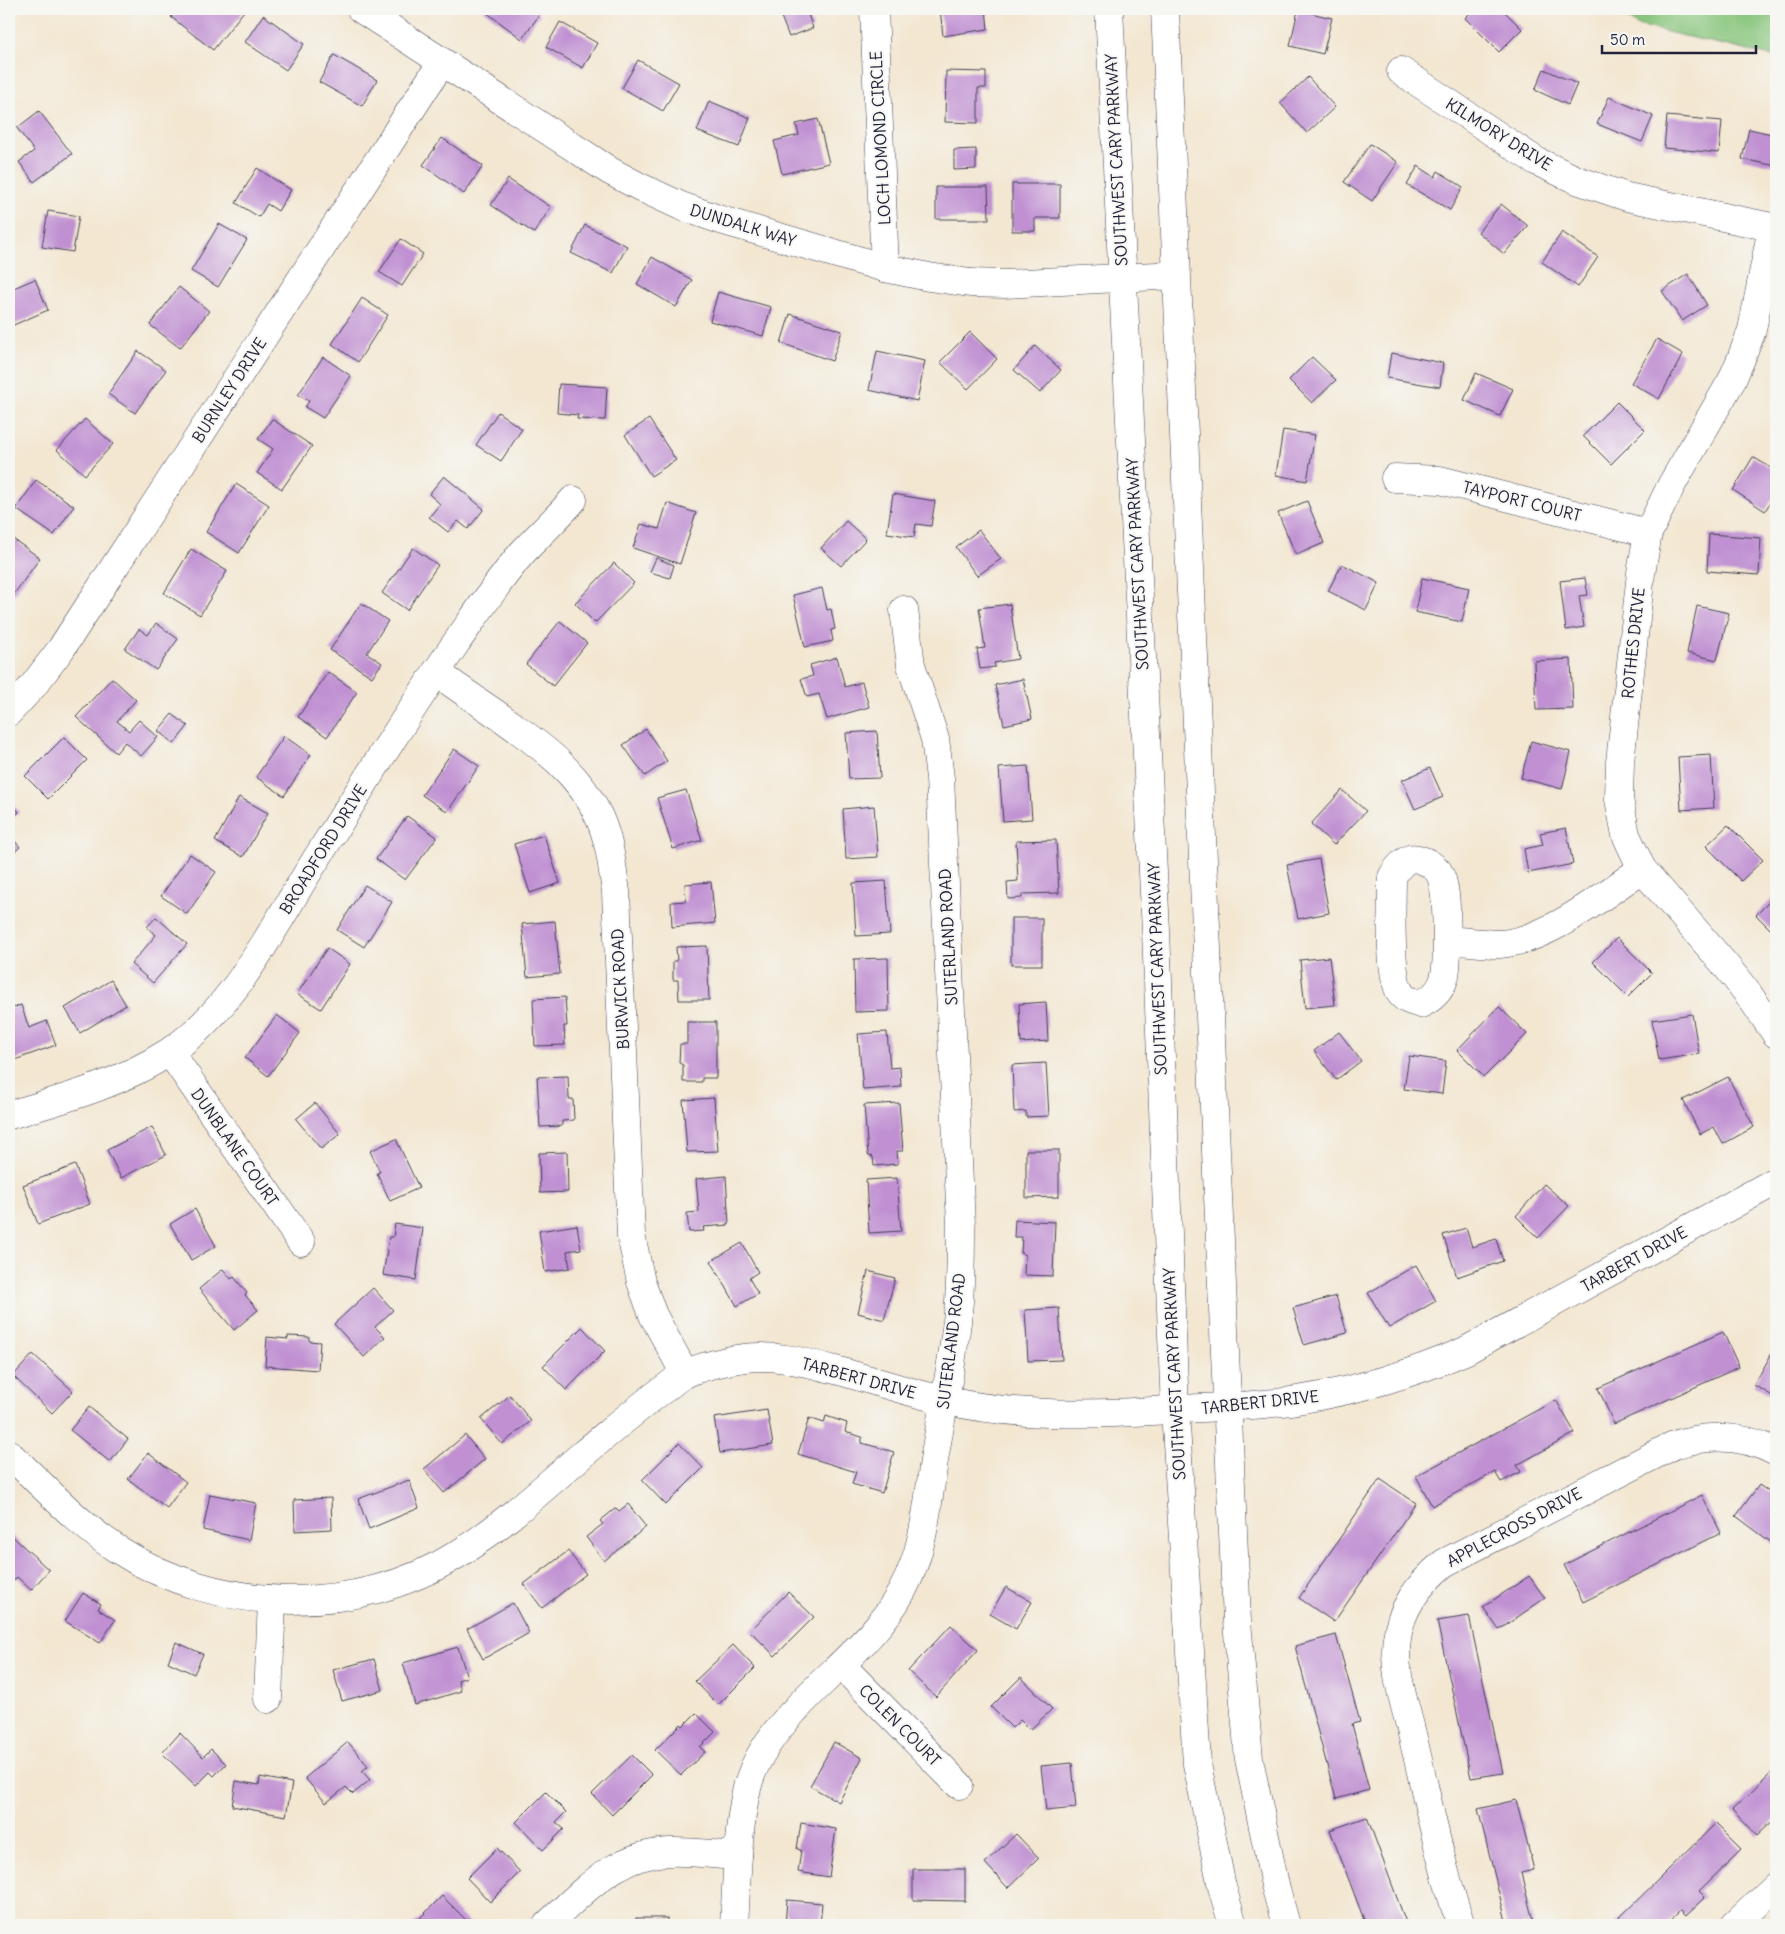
<svg xmlns="http://www.w3.org/2000/svg" width="1785" height="1934" viewBox="0 0 1785 1934" font-family="Delius,sans-serif">
<rect width="100%" height="100%" fill="#f6f6f2"/>
<filter id="ink" filterUnits="userSpaceOnUse"><feTurbulence type="fractalNoise" baseFrequency=".02" numOctaves="2"/><feDisplacementMap in="SourceGraphic" scale="10" xChannelSelector="R" yChannelSelector="G"/><feConvolveMatrix kernelMatrix="1 2 1 2 8 2 1 2 1" color-interpolation-filters="sRGB"/></filter>
<filter id="wash" filterUnits="userSpaceOnUse"><feTurbulence type="fractalNoise" baseFrequency=".0096" numOctaves="4" result="noise"/><feDisplacementMap in="SourceGraphic" scale="20" xChannelSelector="R" yChannelSelector="G"/><feGaussianBlur stdDeviation="1.12" result="paint"/><feColorMatrix in="noise" values="0 0 0 0 0 0 0 0 0 0 0 0 0 0 0 0 0 1.4 0 .05"/><feComposite in="paint" operator="in"/></filter>
<g filter="url(#wash)">
<rect width="100%" height="100%" fill="#f3e7d2"/>
<!-- green -->
<polygon fill="#87c57b" stroke="#54745b" points="1613,9 1776,10 1776,57 1637,25"/>
<g id="blocks">
<!-- building -->
<g fill="#c090d2">
<polygon points="177,9 241,9 244,11 213,50 171,17"/>
<polygon points="482,9 533,9 540,14 522,39"/>
<polygon points="778,9 806,9 813,28 789,37"/>
<polygon points="940,9 986,9 988,29 943,36"/>
<polygon points="1474,9 1502,9 1522,29 1499,52 1465,18"/>
<polygon points="1298,10 1332,18 1323,54 1290,46"/>
<polygon points="263,15 304,44 286,70 245,42"/>
<polygon points="560,22 597,43 583,68 546,47"/>
<polygon points="334,55 377,80 362,106 319,82"/>
<polygon points="638,60 679,83 663,111 622,88"/>
<polygon points="1544,69 1577,84 1568,105 1535,90"/>
<polygon points="946,71 986,72 986,88 978,88 978,123 945,122"/>
<polygon points="1308,77 1335,107 1307,133 1280,103"/>
<polygon points="1609,97 1653,116 1642,142 1597,124"/>
<polygon points="709,101 750,118 739,147 697,131"/>
<polygon points="39,111 72,154 34,182 19,162 34,151 17,128"/>
<polygon points="1667,116 1722,121 1719,153 1664,148"/>
<polygon points="818,119 829,163 782,174 774,141 799,135 796,124"/>
<polygon points="1749,129 1776,135 1776,166 1742,159"/>
<polygon points="442,138 483,166 464,194 423,165"/>
<polygon points="1370,144 1398,162 1372,201 1344,182"/>
<polygon points="976,149 976,169 954,170 954,150"/>
<polygon points="1418,166 1435,177 1438,171 1463,187 1450,210 1407,185"/>
<polygon points="257,168 291,190 278,211 267,204 259,217 236,203"/>
<polygon points="508,179 551,207 534,233 491,205"/>
<polygon points="1012,184 1060,184 1060,218 1035,218 1035,231 1012,231"/>
<polygon points="936,187 988,187 989,219 936,219"/>
<polygon points="1501,204 1528,226 1504,254 1478,232"/>
<polygon points="48,211 79,216 73,252 42,247"/>
<polygon points="219,224 247,240 218,287 191,271"/>
<polygon points="585,225 627,246 613,273 571,253"/>
<polygon points="1562,232 1598,257 1578,287 1542,262"/>
<polygon points="401,239 423,254 402,286 379,272"/>
<polygon points="652,257 692,280 676,307 637,284"/>
<polygon points="1688,274 1707,305 1682,321 1662,291"/>
<polygon points="35,279 48,310 9,327 9,290"/>
<polygon points="179,287 209,311 180,348 150,325"/>
<polygon points="718,292 771,307 763,336 710,321"/>
<polygon points="362,298 388,315 358,362 332,344"/>
<polygon points="790,314 842,331 832,361 781,343"/>
<polygon points="970,332 997,359 968,389 940,362"/>
<polygon points="1657,339 1683,354 1659,399 1631,383"/>
<polygon points="1035,346 1061,370 1040,393 1014,370"/>
<polygon points="138,351 166,370 135,413 108,394"/>
<polygon points="877,351 925,361 917,401 869,390"/>
<polygon points="1391,353 1443,363 1440,387 1387,378"/>
<polygon points="323,357 351,376 323,418 305,407 309,401 298,395"/>
<polygon points="1312,357 1336,380 1312,403 1289,380"/>
<polygon points="1476,373 1513,389 1500,416 1464,400"/>
<polygon points="559,384 607,387 605,420 577,419 578,415 557,413"/>
<polygon points="1617,402 1645,430 1611,464 1583,436"/>
<polygon points="498,412 522,429 501,461 476,445"/>
<polygon points="1776,418 1776,430 1771,427"/>
<polygon points="85,419 113,444 85,475 57,450"/>
<polygon points="272,419 312,446 282,489 257,473 273,449 258,439"/>
<polygon points="649,419 676,460 651,476 625,435"/>
<polygon points="1283,430 1315,435 1307,481 1276,475"/>
<polygon points="1753,457 1776,471 1776,493 1765,511 1733,490"/>
<polygon points="444,476 484,509 468,529 458,521 448,532 429,517 440,504 429,494"/>
<polygon points="36,480 74,506 54,535 16,509"/>
<polygon points="236,484 269,505 239,553 206,532"/>
<polygon points="893,494 935,501 931,526 916,524 914,537 887,533"/>
<polygon points="1307,501 1324,543 1296,555 1278,513"/>
<polygon points="667,503 696,513 680,564 633,548 641,524 659,529"/>
<polygon points="846,521 866,539 841,566 821,548"/>
<polygon points="979,530 1001,559 977,576 956,547"/>
<polygon points="1709,534 1761,538 1759,575 1707,571"/>
<polygon points="13,539 40,558 9,601 9,544"/>
<polygon points="413,548 438,565 407,610 382,593"/>
<polygon points="191,549 227,571 200,615 164,593"/>
<polygon points="656,558 674,565 670,578 650,572"/>
<polygon points="614,563 634,583 595,623 575,603"/>
<polygon points="1342,564 1379,583 1366,610 1328,591"/>
<polygon points="1422,578 1469,588 1462,622 1415,612"/>
<polygon points="1585,578 1588,595 1579,596 1584,627 1566,630 1560,581"/>
<polygon points="822,588 827,610 831,609 835,629 831,630 833,641 805,647 793,595"/>
<polygon points="361,603 388,621 367,653 382,663 372,677 330,650"/>
<polygon points="1010,604 1018,659 994,663 995,667 980,669 977,649 985,648 979,608"/>
<polygon points="1697,606 1729,613 1717,660 1687,653"/>
<polygon points="560,621 587,643 553,686 526,664"/>
<polygon points="156,623 178,639 156,670 125,649 139,629 148,635"/>
<polygon points="837,657 845,687 862,682 869,707 827,719 819,694 807,697 801,679 813,676 810,665"/>
<polygon points="1571,659 1573,709 1536,710 1534,661"/>
<polygon points="328,672 357,692 327,737 298,717"/>
<polygon points="112,678 136,700 117,721 129,731 139,720 158,737 141,756 125,742 116,753 76,717"/>
<polygon points="1023,679 1032,719 1004,725 995,685"/>
<polygon points="172,714 188,726 174,744 158,731"/>
<polygon points="646,729 667,761 645,776 623,745"/>
<polygon points="877,731 880,778 849,779 846,733"/>
<polygon points="284,736 311,755 284,796 256,777"/>
<polygon points="64,737 87,760 48,799 25,776"/>
<polygon points="1531,741 1571,752 1562,789 1521,778"/>
<polygon points="454,749 479,766 447,812 422,795"/>
<polygon points="1711,755 1714,808 1681,810 1678,757"/>
<polygon points="1028,766 1032,819 1003,821 999,768"/>
<polygon points="1430,768 1443,797 1415,809 1402,780"/>
<polygon points="686,790 702,840 673,849 657,798"/>
<polygon points="1342,790 1366,811 1334,845 1311,824"/>
<polygon points="239,797 268,813 243,857 215,841"/>
<polygon points="9,801 19,812 9,822"/>
<polygon points="874,806 878,857 846,859 843,809"/>
<polygon points="407,816 437,837 405,880 376,859"/>
<polygon points="1728,825 1763,860 1741,881 1706,846"/>
<polygon points="1566,828 1573,864 1528,873 1524,849 1543,845 1540,833"/>
<polygon points="9,835 20,847 9,857"/>
<polygon points="544,835 560,883 530,893 514,844"/>
<polygon points="1056,840 1059,893 1022,894 1022,898 1008,899 1007,882 1018,881 1016,841"/>
<polygon points="190,854 216,872 187,914 161,896"/>
<polygon points="1319,859 1329,913 1298,919 1287,865"/>
<polygon points="886,881 890,934 856,936 853,883"/>
<polygon points="711,882 715,923 672,927 671,902 686,901 685,884"/>
<polygon points="365,885 392,902 364,947 337,930"/>
<polygon points="1776,895 1776,935 1756,915"/>
<polygon points="156,917 187,944 153,983 131,964 156,935 147,927"/>
<rect x="1011" y="918" width="31" height="47"/>
<polygon points="555,921 560,974 527,977 522,924"/>
<polygon points="1617,938 1652,973 1628,997 1593,962"/>
<polygon points="707,946 709,1000 679,1000 678,980 673,980 673,961 677,961 676,947"/>
<polygon points="327,948 350,964 321,1009 297,994"/>
<polygon points="1329,957 1335,1005 1305,1008 1300,960"/>
<polygon points="888,958 889,1011 855,1012 854,959"/>
<polygon points="111,980 126,1005 80,1033 65,1008"/>
<polygon points="565,997 567,1026 564,1026 565,1045 535,1046 533,999"/>
<polygon points="1046,1002 1048,1041 1021,1043 1019,1004"/>
<polygon points="21,1005 29,1028 47,1021 56,1045 12,1061 9,1051 9,1009"/>
<polygon points="1499,1007 1527,1034 1484,1077 1457,1050"/>
<polygon points="1692,1014 1699,1054 1659,1060 1652,1020"/>
<polygon points="277,1015 300,1033 268,1076 245,1058"/>
<polygon points="687,1022 716,1022 716,1078 702,1078 702,1082 683,1082 683,1065 679,1063 680,1044 687,1044"/>
<polygon points="887,1032 890,1068 900,1067 901,1087 863,1090 858,1034"/>
<polygon points="1339,1032 1361,1061 1336,1080 1314,1051"/>
<polygon points="1409,1056 1446,1061 1442,1094 1404,1089"/>
<polygon points="1046,1063 1049,1116 1026,1117 1026,1111 1014,1112 1012,1065"/>
<polygon points="568,1076 569,1099 573,1099 574,1120 562,1121 562,1126 540,1127 537,1077"/>
<polygon points="1728,1077 1754,1127 1723,1144 1714,1127 1700,1134 1683,1100"/>
<polygon points="714,1098 718,1151 687,1152 683,1100"/>
<polygon points="315,1103 340,1134 321,1149 296,1119"/>
<polygon points="899,1103 903,1151 897,1151 898,1164 874,1166 873,1157 868,1155 864,1105"/>
<polygon points="152,1127 166,1155 121,1178 107,1150"/>
<polygon points="396,1139 419,1188 390,1201 377,1173 380,1172 370,1151"/>
<polygon points="1026,1150 1059,1150 1059,1197 1026,1198"/>
<polygon points="567,1152 568,1192 540,1193 539,1153"/>
<polygon points="75,1165 90,1204 38,1224 23,1185"/>
<polygon points="726,1176 729,1225 703,1227 704,1231 689,1232 687,1213 699,1212 696,1179"/>
<polygon points="897,1178 901,1231 869,1233 866,1180"/>
<polygon points="1544,1184 1569,1206 1538,1238 1516,1216"/>
<polygon points="195,1209 216,1246 191,1260 170,1224"/>
<polygon points="1015,1220 1055,1222 1053,1276 1024,1275 1025,1255 1021,1253 1022,1237 1014,1237"/>
<polygon points="395,1224 423,1228 416,1280 383,1275 389,1237 393,1237"/>
<polygon points="577,1225 581,1249 567,1251 570,1268 545,1272 539,1231"/>
<polygon points="1466,1228 1472,1247 1496,1239 1503,1261 1457,1277 1443,1235"/>
<polygon points="742,1243 758,1272 749,1278 758,1294 737,1306 711,1261"/>
<polygon points="1416,1265 1436,1301 1389,1328 1368,1293"/>
<polygon points="223,1269 231,1279 234,1277 247,1293 245,1295 258,1310 234,1330 199,1289"/>
<polygon points="868,1271 895,1278 884,1320 858,1313"/>
<polygon points="373,1288 393,1310 375,1327 385,1337 364,1357 334,1324"/>
<polygon points="1336,1296 1347,1333 1304,1345 1293,1308"/>
<polygon points="1059,1308 1062,1360 1028,1361 1025,1310"/>
<polygon points="582,1327 605,1351 566,1390 543,1366"/>
<polygon points="1723,1332 1739,1367 1614,1424 1598,1388"/>
<polygon points="288,1336 309,1337 309,1341 320,1342 318,1370 265,1366 267,1337 288,1339"/>
<polygon points="1772,1353 1776,1356 1776,1398 1754,1385"/>
<polygon points="33,1354 73,1391 52,1413 13,1376"/>
<polygon points="510,1395 531,1421 502,1444 481,1419"/>
<polygon points="1556,1400 1575,1433 1517,1465 1521,1472 1501,1482 1495,1472 1432,1506 1416,1476"/>
<polygon points="89,1407 128,1439 110,1462 70,1430"/>
<polygon points="767,1410 773,1445 720,1453 714,1418"/>
<polygon points="826,1416 847,1423 845,1432 862,1437 862,1443 894,1452 882,1493 852,1484 856,1472 798,1454 809,1418 824,1423"/>
<polygon points="465,1435 485,1459 444,1493 424,1469"/>
<polygon points="679,1443 703,1468 666,1505 642,1480"/>
<polygon points="148,1453 186,1482 167,1508 128,1479"/>
<polygon points="1380,1479 1416,1503 1334,1622 1299,1598"/>
<polygon points="409,1480 419,1508 369,1529 358,1499"/>
<polygon points="1759,1485 1776,1497 1776,1546 1736,1516"/>
<polygon points="210,1494 256,1503 249,1540 203,1530"/>
<polygon points="1702,1495 1721,1533 1583,1602 1564,1565"/>
<polygon points="331,1498 332,1529 295,1531 294,1500"/>
<polygon points="628,1504 646,1527 604,1561 586,1537 603,1524 600,1521 616,1508 619,1511"/>
<polygon points="10,1534 49,1570 31,1590 17,1577 9,1586"/>
<polygon points="568,1551 586,1574 542,1608 524,1584"/>
<polygon points="1529,1576 1545,1598 1499,1630 1483,1607"/>
<polygon points="1006,1587 1032,1602 1016,1629 990,1614"/>
<polygon points="788,1592 814,1617 775,1656 750,1631"/>
<polygon points="83,1593 101,1604 98,1609 115,1620 100,1643 65,1621"/>
<polygon points="513,1603 529,1633 483,1659 467,1629"/>
<polygon points="1469,1616 1503,1773 1471,1778 1437,1621"/>
<polygon points="951,1625 978,1650 936,1697 908,1671"/>
<polygon points="1336,1635 1360,1722 1352,1724 1369,1790 1336,1799 1295,1646"/>
<polygon points="176,1642 203,1654 194,1674 168,1662"/>
<polygon points="733,1645 755,1668 718,1705 695,1681"/>
<polygon points="458,1647 467,1677 458,1680 461,1691 415,1705 403,1663"/>
<polygon points="374,1659 383,1690 342,1701 333,1670"/>
<polygon points="1021,1677 1052,1709 1030,1730 1020,1720 1012,1728 991,1707"/>
<polygon points="696,1713 715,1732 700,1747 705,1752 681,1775 655,1750 681,1724 683,1726"/>
<polygon points="180,1733 203,1757 211,1749 226,1764 214,1776 210,1772 196,1786 162,1753"/>
<polygon points="348,1742 368,1766 362,1771 370,1780 353,1794 346,1787 326,1803 305,1778"/>
<polygon points="834,1742 862,1758 839,1802 810,1786"/>
<polygon points="632,1755 652,1775 612,1815 592,1794"/>
<polygon points="1072,1763 1076,1808 1046,1811 1041,1766"/>
<polygon points="1776,1769 1776,1818 1757,1836 1732,1810"/>
<polygon points="260,1777 292,1783 286,1816 232,1806 236,1781 259,1785"/>
<polygon points="546,1792 566,1812 556,1822 564,1829 543,1850 516,1822"/>
<polygon points="1516,1800 1534,1870 1521,1873 1534,1925 1507,1925 1478,1809"/>
<polygon points="1367,1817 1407,1925 1366,1925 1330,1830"/>
<polygon points="801,1823 836,1829 829,1877 798,1872 801,1850 797,1849"/>
<polygon points="1716,1823 1742,1849 1699,1891 1705,1897 1685,1916 1680,1911 1665,1925 1616,1925 1614,1923"/>
<polygon points="1016,1834 1039,1858 1008,1888 985,1863"/>
<polygon points="497,1848 520,1872 490,1902 467,1878"/>
<polygon points="913,1869 965,1869 965,1901 913,1900"/>
<polygon points="442,1896 469,1923 467,1925 413,1925"/>
<polygon points="787,1900 822,1903 820,1925 785,1925"/>
<rect x="636" y="1918" width="31" height="7"/>
<polygon points="24,1921 40,1924 40,1925 24,1925"/>
</g>
</g>
</g>
<g filter="url(#ink)">
<use href="#blocks" fill-opacity="0" stroke="#414052" stroke-width="1"/>
<g fill="none" stroke-linecap="round" stroke-linejoin="round">
<defs>
<g id="minor">
<polyline points="361,9 610,171 642,188 681,206 721,220 885,268 929,277 970,283 1004,284 1176,275"/>
<polyline points="874,9 885,268"/>
<polyline points="1401,71 1536,161 1577,180 1627,197 1776,228"/>
<polyline points="1772,228 1752,330 1741,359 1732,380 1672,484 1648,533 1641,573 1620,762 1619,799 1626,835 1642,869 1727,967 1749,995 1776,1034"/>
<polyline points="1395,478 1440,480 1648,533"/>
<path d="M436,672C458,688 480,703 502,718C541,746 579,772 599,817C610,841 612,866 616,892L631,1235L641,1282L653,1315L685,1374"/>
<polyline points="9,712 33,686 61,649 442,62"/>
<path d="M1447,940C1446,922 1448,885 1438,871C1433,865 1426,861 1418,859C1407,855 1397,868 1392,877C1392,902 1388,976 1401,994C1405,1000 1414,1002 1421,1004C1450,990 1446,968 1447,940C1464,941 1483,944 1500,944C1547,941 1604,895 1642,869"/>
<polyline points="170,1052 301,1242"/>
<path d="M9,1115C64,1099 120,1084 169,1052C235,1009 274,925 315,861C361,788 407,714 456,643C477,613 498,581 522,553C539,535 557,518 573,500"/>
<path d="M9,1454C44,1486 77,1523 117,1549C218,1614 356,1618 458,1554C503,1526 543,1488 583,1454C610,1432 636,1409 664,1389C670,1385 676,1379 683,1375C698,1367 728,1360 745,1358C777,1354 808,1363 839,1371C875,1381 910,1393 947,1401C1020,1417 1095,1415 1169,1410C1212,1407 1255,1407 1297,1400C1354,1391 1412,1374 1465,1351L1776,1181"/>
<polyline points="842,1666 959,1785"/>
<polyline points="268,1699 272,1600"/>
<path d="M547,1925C585,1890 614,1855 669,1852C692,1851 715,1855 738,1856"/>
<path d="M734,1925C737,1881 737,1835 746,1792C753,1760 773,1733 795,1710C831,1670 876,1639 902,1591C925,1550 928,1499 935,1454C943,1407 953,1361 958,1313C961,1284 961,1255 961,1225L940,778L935,739L911,665L904,610"/>
<path d="M1461,1925C1440,1864 1428,1801 1413,1738C1406,1707 1392,1670 1397,1638C1401,1607 1421,1582 1444,1563L1674,1445C1708,1434 1744,1435 1776,1452"/>
<polyline points="1735,1925 1776,1886"/>
</g>
<g id="major">
<polyline points="1109,9 1156,931 1175,1410 1197,1764 1222,1887 1233,1925"/>
<polyline points="1165,9 1237,1621 1249,1759 1275,1885 1286,1925"/>
</g>
</defs>
<!-- minor casing -->
<use href="#minor" stroke="#414052" stroke-width="29"/>
<!-- major casing -->
<use href="#major" stroke="#414052" stroke-width="29"/>
<!-- minor -->
<use href="#minor" stroke="#fff" stroke-width="28"/>
<!-- major -->
<use href="#major" stroke="#fff" stroke-width="28"/>
</g>
</g>
<g text-anchor="middle" stroke-width="4" stroke-linejoin="round" paint-order="stroke">
<!-- street labels -->
<g font-size="16" fill="#22223b" stroke="#f6f6f2">
<text transform="translate(1499 134) rotate(32)" y="6">KILMORY DRIVE</text>
<text transform="translate(880 138) rotate(-93)" y="6">LOCH LOMOND CIRCLE</text>
<text transform="translate(1116 160) rotate(-93)" y="6">SOUTHWEST CARY PARKWAY</text>
<text transform="translate(743 225) rotate(17)" y="6">DUNDALK WAY</text>
<text transform="translate(229 390) rotate(-57)" y="6">BURNLEY DRIVE</text>
<text transform="translate(1522 501) rotate(14)" y="6">TAYPORT COURT</text>
<text transform="translate(1137 564) rotate(-93)" y="6">SOUTHWEST CARY PARKWAY</text>
<text transform="translate(1633 643) rotate(-84)" y="6">ROTHES DRIVE</text>
<text transform="translate(323 849) rotate(-58)" y="6">BROADFORD DRIVE</text>
<text transform="translate(948 937) rotate(-93)" y="6">SUTERLAND ROAD</text>
<text transform="translate(1157 969) rotate(-92)" y="6">SOUTHWEST CARY PARKWAY</text>
<text transform="translate(620 989) rotate(-93)" y="6">BURWICK ROAD</text>
<text transform="translate(235 1147) rotate(55)" y="6">DUNBLANE COURT</text>
<text transform="translate(1634 1259) rotate(-29)" y="6">TARBERT DRIVE</text>
<text transform="translate(951 1341) rotate(-83)" y="6">SUTERLAND ROAD</text>
<text transform="translate(1174 1374) rotate(-93)" y="6">SOUTHWEST CARY PARKWAY</text>
<text transform="translate(859 1378) rotate(15)" y="6">TARBERT DRIVE</text>
<text transform="translate(1260 1402) rotate(-6)" y="6">TARBERT DRIVE</text>
<text transform="translate(1514 1527) rotate(-28)" y="6">APPLECROSS DRIVE</text>
<text transform="translate(900 1725) rotate(45)" y="6">COLEN COURT</text>
</g>
</g>
<!-- margin -->
<rect width="1785" height="1934" fill="none" stroke="#f6f6f2" stroke-width="30"/>
<!-- scale -->
<path d="M1602 45v8h154v-8" fill="none" stroke="#22223b" stroke-width="2.5"/>
<text x="1610" y="45" font-size="15" fill="#22223b" stroke="#f6f6f2" stroke-width="4" paint-order="stroke">50 m</text>
</svg>
